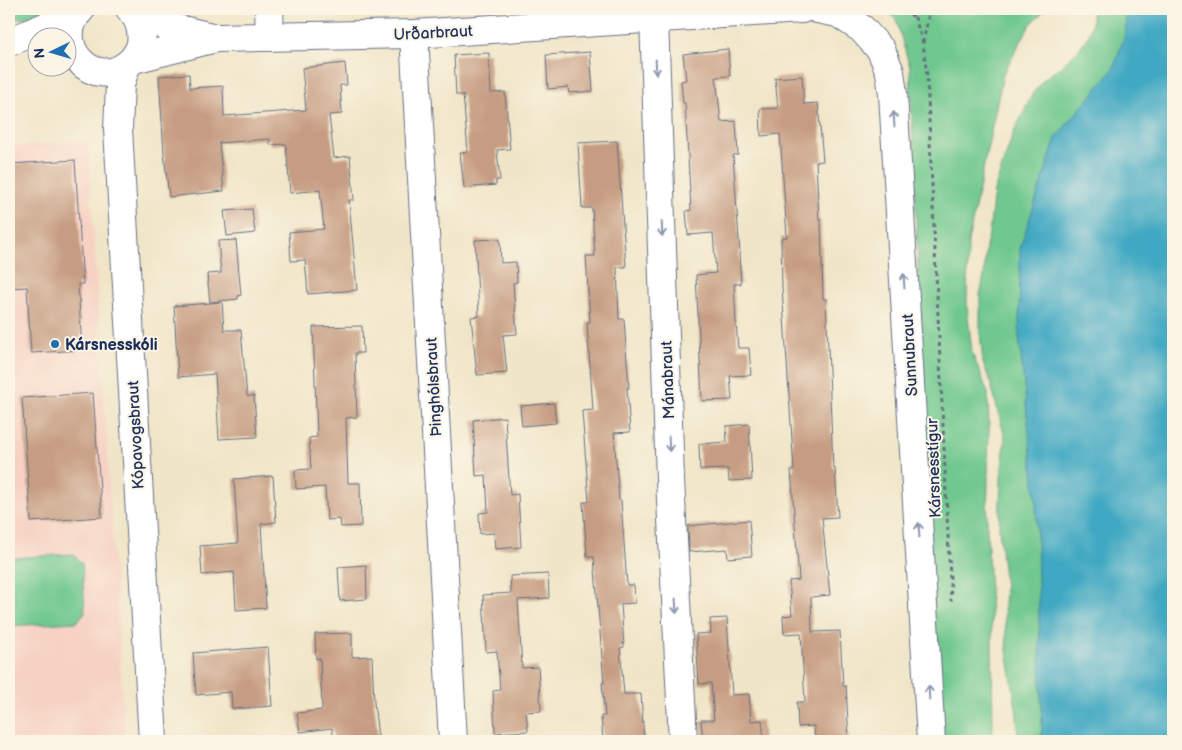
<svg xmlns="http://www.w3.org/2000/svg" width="1182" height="750" viewBox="0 0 1182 750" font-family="'Balsamiq Sans',sans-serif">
<rect width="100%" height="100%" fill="#fcf5e5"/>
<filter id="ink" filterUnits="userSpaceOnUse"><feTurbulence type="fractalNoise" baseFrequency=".02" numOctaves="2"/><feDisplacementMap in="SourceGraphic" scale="10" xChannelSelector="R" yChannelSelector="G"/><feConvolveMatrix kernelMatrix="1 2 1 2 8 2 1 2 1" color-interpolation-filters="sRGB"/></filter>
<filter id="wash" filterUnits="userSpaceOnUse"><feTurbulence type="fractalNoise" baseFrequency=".0096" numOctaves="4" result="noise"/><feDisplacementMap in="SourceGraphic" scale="20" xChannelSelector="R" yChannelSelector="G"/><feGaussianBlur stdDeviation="1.12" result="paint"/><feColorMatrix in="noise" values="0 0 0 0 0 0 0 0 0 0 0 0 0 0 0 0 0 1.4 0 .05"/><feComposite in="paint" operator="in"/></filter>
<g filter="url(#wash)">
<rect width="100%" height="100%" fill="#f0e5c7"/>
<!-- built -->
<polygon fill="#f6d2c3" points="88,141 125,741 9,741 9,146"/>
<!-- green -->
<g fill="#70c88e" stroke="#467c76">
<polygon points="9,9 44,9 37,16 9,20"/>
<polygon points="885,9 1046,9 1030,25 1003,74 968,242 967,307 972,353 988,393 989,429 987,528 992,637 993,741 937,741 910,67 896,20"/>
<polygon points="1092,9 1173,9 1173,741 1018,741 1017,715 1007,650 1004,606 1005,588 999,529 1001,478 1005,438 990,381 983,363 980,332 980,295 984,276 986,247 989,234 994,191 1013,134 1033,93 1044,79 1059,68 1079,49 1088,36 1092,23"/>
<polygon points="73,554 82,563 85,612 77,622 9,626 9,558"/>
</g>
<!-- water -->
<polygon fill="#41a8c2" stroke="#2e6c90" points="1126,9 1173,9 1173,741 1040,741 1042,730 1036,501 1019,337 1020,248 1056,138 1113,69 1125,35"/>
<g id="blocks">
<!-- building -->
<g fill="#c69d82">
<polygon points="728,49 730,76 716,77 721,122 736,121 738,155 733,155 740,254 739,254 741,284 734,284 736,322 738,348 749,348 751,375 730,376 732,400 702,401 696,275 716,273 713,233 688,235 686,211 691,210 685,103 683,103 681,81 686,80 683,54"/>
<polygon points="590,52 593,91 569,93 568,87 548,89 546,55"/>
<polygon points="489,53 491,93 505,92 510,149 497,150 500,180 496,180 496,185 464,188 460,153 468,152 463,95 456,95 454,55"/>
<polygon points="345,63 347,85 340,85 342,114 329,115 334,158 350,156 354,200 349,200 357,290 308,294 305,260 291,261 289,232 324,229 320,190 290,193 286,144 270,145 270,139 219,143 224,191 169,197 164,153 159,76 189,74 190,88 223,86 224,116 306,110 302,68"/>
<polygon points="802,76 804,104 818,103 823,161 816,162 819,220 821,220 823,299 826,299 833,467 835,467 838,517 822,518 830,595 811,597 812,632 840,631 843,686 846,686 849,741 815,741 814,726 798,727 797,702 805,702 801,633 784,634 783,616 792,615 789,581 799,580 791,470 794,470 782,287 781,238 787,237 780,134 761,136 760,109 778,108 775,78"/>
<polygon points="617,141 626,267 617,267 619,319 624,319 629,388 627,388 630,432 614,433 619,500 621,500 627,585 634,585 635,603 621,604 624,647 620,648 624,694 641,694 644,741 603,741 601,716 605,716 602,683 604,683 594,557 587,557 583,502 589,502 582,411 593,410 587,322 590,322 586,256 595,256 592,208 582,208 578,143"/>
<polygon points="75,160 83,284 78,284 82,350 31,353 27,287 12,288 9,239 9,164"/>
<polygon points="252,209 255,233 227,236 224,211"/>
<polygon points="500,239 501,263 516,262 517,282 513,283 517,334 503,335 507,373 477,375 471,317 479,316 475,240"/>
<polygon points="236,240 241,295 238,296 238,299 210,302 207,274 221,273 218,241"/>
<polygon points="222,302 224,330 241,330 247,396 254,396 257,437 219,439 215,374 178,377 174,306"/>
<polygon points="362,326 363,353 355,353 357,417 346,418 348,483 360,483 361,526 341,527 340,519 327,520 325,487 296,489 295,470 311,469 309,438 317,437 313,327"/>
<polygon points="93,393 102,517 31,522 22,398"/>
<polygon points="554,403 556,423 522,426 520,406"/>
<polygon points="505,417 510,495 518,494 521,547 495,549 494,533 480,534 479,513 488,512 486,475 476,476 473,420"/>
<polygon points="749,424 752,480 729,481 728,469 700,470 699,444 727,442 726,426"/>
<polygon points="273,476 276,522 261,524 266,608 236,610 234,572 202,575 200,546 238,543 234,479"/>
<polygon points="749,520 752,556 728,558 727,549 689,552 688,526"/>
<polygon points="366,565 367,599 340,601 338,567"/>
<polygon points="548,574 549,598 518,600 522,668 538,667 541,711 526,712 528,731 495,733 493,691 500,690 497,651 486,652 483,595 511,593 510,576"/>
<polygon points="727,618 732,695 749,694 751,721 762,720 764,741 703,741 701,720 714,720 711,683 699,684 696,634 711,633 710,619"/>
<polygon points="352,633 352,657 372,656 374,702 378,737 369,738 369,741 334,741 332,728 300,732 297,713 322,710 320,658 316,659 315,634"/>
<polygon points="268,647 272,706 232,709 231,692 196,695 193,653"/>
</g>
</g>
</g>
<g filter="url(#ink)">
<use href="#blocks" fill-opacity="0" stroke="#666f83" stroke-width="1"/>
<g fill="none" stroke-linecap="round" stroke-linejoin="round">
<defs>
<g id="minor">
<path d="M81,9C48,43 94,94 129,63C135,58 139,52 141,44C143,30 139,18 130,9"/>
<polyline points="269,9 270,37"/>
<polyline points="817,9 838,13 862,29 881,50 890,72 893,94 931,741"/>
<polyline points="135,15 166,26 212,37"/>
<polyline points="654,18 670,479 683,741"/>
<polyline points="414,34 453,741"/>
<polyline points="9,42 76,14"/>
<polyline points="134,59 216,38 414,34 802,9"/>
<polyline points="126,66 120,85 118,129 153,741"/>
</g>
</defs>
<!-- minor casing -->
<use href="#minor" stroke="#666f83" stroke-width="30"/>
<!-- path -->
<g stroke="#666f83" stroke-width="3" stroke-dasharray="4 4" stroke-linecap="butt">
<polyline points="904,9 915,18"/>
<polyline points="917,9 915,18 923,43 927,76 951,601"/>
<polyline points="923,43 930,9"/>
</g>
<!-- minor -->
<use href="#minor" stroke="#fff" stroke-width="28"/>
</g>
<!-- one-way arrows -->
<defs><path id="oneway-shaft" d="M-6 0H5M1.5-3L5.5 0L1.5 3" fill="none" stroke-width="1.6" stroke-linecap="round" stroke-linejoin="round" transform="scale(1.25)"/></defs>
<g stroke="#8d97ae">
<use href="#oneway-shaft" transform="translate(656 67) rotate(88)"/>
<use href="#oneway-shaft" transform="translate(894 119) rotate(-93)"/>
<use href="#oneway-shaft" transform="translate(662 229) rotate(88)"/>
<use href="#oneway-shaft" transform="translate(904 281) rotate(-93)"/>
<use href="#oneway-shaft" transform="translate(669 444) rotate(88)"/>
<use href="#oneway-shaft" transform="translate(919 530) rotate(-93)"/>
<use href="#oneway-shaft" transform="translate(676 606) rotate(87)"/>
<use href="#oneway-shaft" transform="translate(929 693) rotate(-93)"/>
</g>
</g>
<!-- markers -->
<circle fill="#1f6fb2" stroke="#fcf5e5" stroke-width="2" cx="55" cy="344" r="5"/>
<g text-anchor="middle" stroke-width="4" stroke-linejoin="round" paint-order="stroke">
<!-- street labels -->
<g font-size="16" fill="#1b2f5e" stroke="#fcf5e5">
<text transform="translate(433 32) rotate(-3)" y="6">Urðarbraut</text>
<text transform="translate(909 355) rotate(-93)" y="6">Sunnubraut</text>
<text transform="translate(667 380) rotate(-92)" y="6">Mánabraut</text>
<text transform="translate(433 387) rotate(-93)" y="6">Þinghólsbraut</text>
<text transform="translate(135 435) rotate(-93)" y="6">Kópavogsbraut</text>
<text transform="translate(933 468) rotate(-92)" y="6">Kársnesstígur</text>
</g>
<!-- poi labels -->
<g font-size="16" font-weight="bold" fill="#1b2f5e" stroke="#fcf5e5" text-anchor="start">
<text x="65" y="350">Kársnesskóli</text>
</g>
</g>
<!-- margin -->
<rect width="1182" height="750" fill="none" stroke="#fcf5e5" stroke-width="30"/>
<!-- north arrow -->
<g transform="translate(52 52) rotate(265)"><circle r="24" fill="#fcf5e5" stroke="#a2a6af"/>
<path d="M0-4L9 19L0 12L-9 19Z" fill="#1f6fb2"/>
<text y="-8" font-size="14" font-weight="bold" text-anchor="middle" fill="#1b2f5e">N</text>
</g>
</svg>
